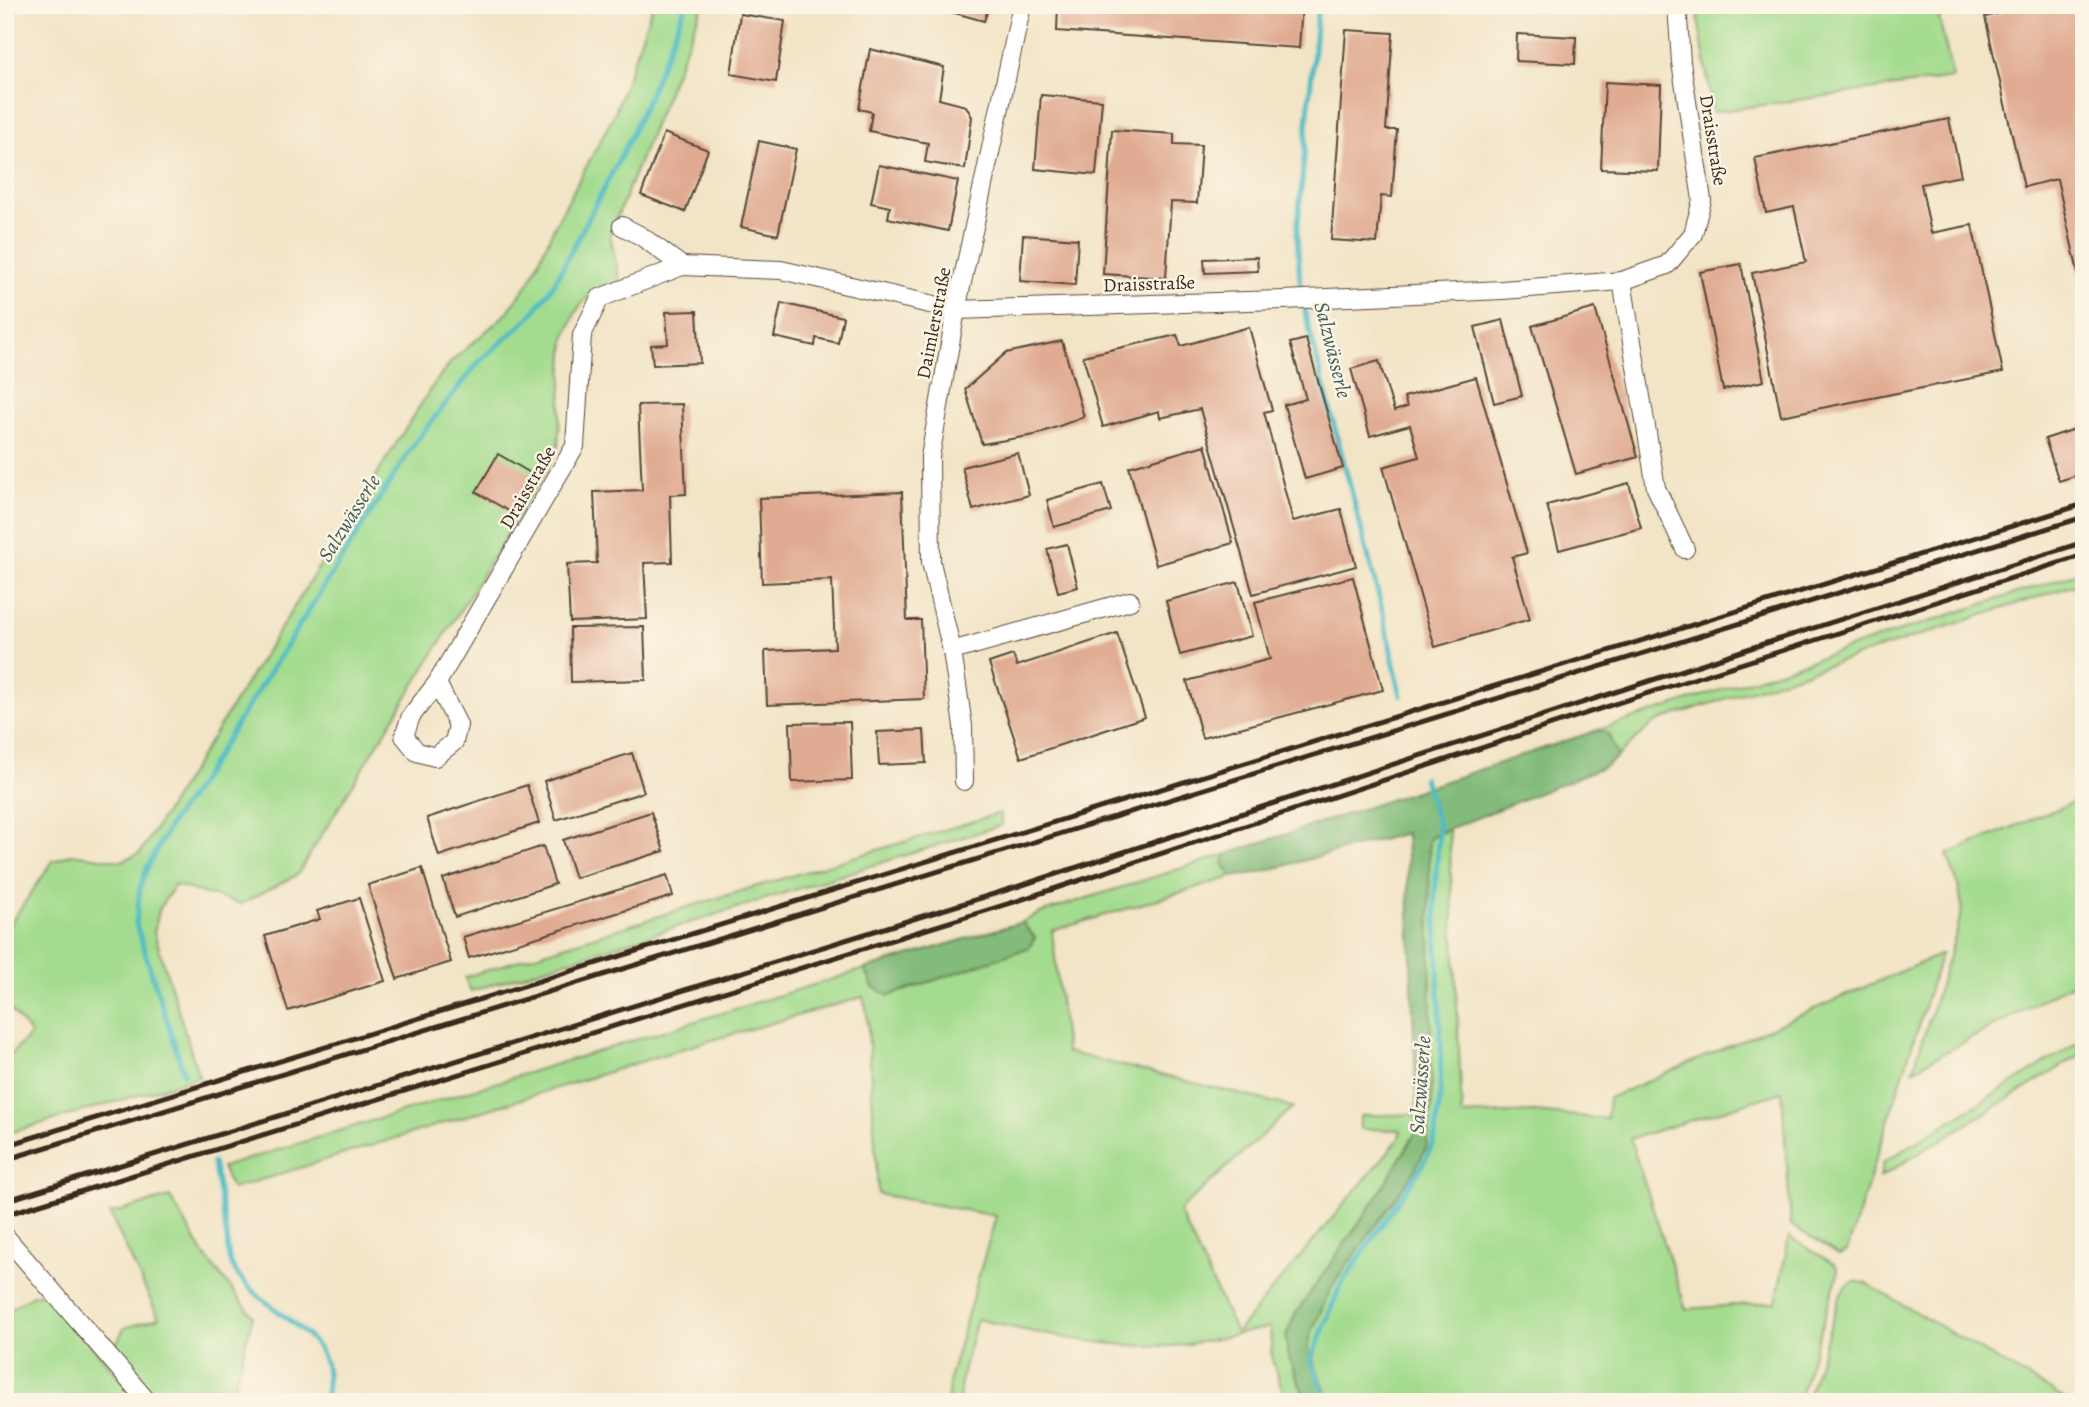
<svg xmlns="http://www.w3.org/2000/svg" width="2089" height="1407" viewBox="0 0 2089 1407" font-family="Alegreya,serif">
<rect width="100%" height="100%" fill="#fcf5e5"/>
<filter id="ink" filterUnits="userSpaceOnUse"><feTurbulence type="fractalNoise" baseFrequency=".0143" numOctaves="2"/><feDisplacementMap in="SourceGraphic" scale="14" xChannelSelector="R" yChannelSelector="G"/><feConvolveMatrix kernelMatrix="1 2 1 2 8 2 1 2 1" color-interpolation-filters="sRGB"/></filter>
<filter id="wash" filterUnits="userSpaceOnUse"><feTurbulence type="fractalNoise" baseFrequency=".00686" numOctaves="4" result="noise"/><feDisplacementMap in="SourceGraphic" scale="28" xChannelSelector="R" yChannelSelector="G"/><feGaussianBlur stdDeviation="1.57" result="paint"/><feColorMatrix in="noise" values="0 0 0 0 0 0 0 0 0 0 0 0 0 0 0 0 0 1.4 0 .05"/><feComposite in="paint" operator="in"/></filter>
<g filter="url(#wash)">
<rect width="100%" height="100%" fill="#f2e4c6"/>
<!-- green -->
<g fill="#a4dc8f" stroke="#708356" stroke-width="2">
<polygon points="653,5 703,5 610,234 620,282 592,292 576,311 565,339 558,447 546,471 297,875 241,904 175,885 160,907 154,932 199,1077 9,1133 5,1127 5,1060 31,1034 5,1003 5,931 53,861 72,854 122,861 140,853 431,388 452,361 506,314 530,281 555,225 614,115"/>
<polygon points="1696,5 1936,5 1953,78 1713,112"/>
<polygon points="2084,571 2084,582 1666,718 1651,725 1618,756 1608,734 1598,730"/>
<polygon points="2084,798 2084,977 1913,1070 1957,931 1962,907 1958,885 1947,854"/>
<polygon points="1000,813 1002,825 471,991 465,977 688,907"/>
<polygon points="1449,830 1462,1115 1534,1112 1607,1119 1609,1098 1941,954 1847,1251 1839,1255 1791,1225 1782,1092 1630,1139 1686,1309 1776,1302 1789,1237 1834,1264 1838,1269 1838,1274 1798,1402 1330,1402 1307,1348 1312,1331 1331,1288 1414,1171 1427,1146 1429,840 1434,835"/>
<path d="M1227,854L1223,863L1232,877L1052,931L1066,1052L1293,1107L1179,1211L1236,1333L1398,1140L1401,1130L1360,1129V1116L1417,1114L1415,1134L1375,1200L1295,1315L1286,1337L1288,1356L1307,1402H1287L1272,1360L1270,1327C1240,1333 1198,1345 1169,1346C1104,1347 1039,1335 977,1319L961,1379L959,1402H947L950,1376L996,1216L878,1194L867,1012L863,997L698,1044L232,1189L222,1167L865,969L873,987L889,996L1028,948L1035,938L1022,922L1040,913Z"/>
<polygon points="2084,1039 2084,1058 2082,1054 1880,1177 1884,1162"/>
<polygon points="170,1197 203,1253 253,1316 235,1383 237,1402 155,1402 113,1350 124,1328 159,1318 110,1214"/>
<polygon points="1855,1281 1867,1284 2070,1402 1806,1402 1841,1293 1846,1286"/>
<polygon points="47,1292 140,1402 5,1402 5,1312 33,1295"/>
</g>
<!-- forest -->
<g fill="#83bc7a" stroke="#5f734c" stroke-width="2">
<polygon points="1598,730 1608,734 1618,756 1606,766 1434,835 1429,840 1432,1107 1427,1146 1414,1171 1331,1288 1312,1331 1308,1348 1330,1402 1307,1402 1288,1356 1286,1337 1295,1315 1375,1200 1415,1134 1417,1114 1406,833 1257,873 1232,877 1223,863 1227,854"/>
<polygon points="1022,922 1035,938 1028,948 889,996 873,987 865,969"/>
</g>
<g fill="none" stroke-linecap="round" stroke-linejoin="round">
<!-- stream -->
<g stroke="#4dbbc4" stroke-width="5">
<polyline points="1318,5 1297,234 1300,281 1306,317 1382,609 1401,696"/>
<polyline points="184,1074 136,924 140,887 147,868 172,821 195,790 416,441 478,363 530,317 553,286 627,144 647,100 686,5"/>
<path d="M213,1163C219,1188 222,1213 227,1237C228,1246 227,1256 231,1264C250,1301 313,1327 324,1359C329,1372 327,1388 325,1402"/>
<polyline points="1327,1402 1311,1360 1340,1286 1422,1166 1434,1142 1440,1099 1441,1045 1435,895 1439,828 1424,778"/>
</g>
</g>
<g id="blocks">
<!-- building -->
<g fill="#e0ab92">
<polygon points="926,5 987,5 988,9 984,21"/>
<polygon points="1058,5 1302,5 1299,48 1057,31"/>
<polygon points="2002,5 2028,5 2029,9 2046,5 2084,5 2084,299 2057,179 2024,187 1985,17 2004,12"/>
<polygon points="740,14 785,21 776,82 731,74"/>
<polygon points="1346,30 1393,33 1386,130 1397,130 1392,197 1381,196 1377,243 1331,240"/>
<polygon points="1517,34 1576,37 1575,64 1516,61"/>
<polygon points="870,49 944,67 939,99 966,106 972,117 965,169 925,162 928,143 869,131 872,112 859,109"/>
<polygon points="1605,82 1661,85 1658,171 1601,169"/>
<polygon points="1041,95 1102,100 1096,175 1035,169"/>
<polygon points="1949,119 1961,176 1921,184 1931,233 1972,225 2003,372 1781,416 1752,273 1806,262 1794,207 1766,213 1755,158"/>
<polygon points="1112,130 1174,134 1174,144 1201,145 1197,203 1171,202 1166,278 1103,274"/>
<polygon points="664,133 708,150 685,212 641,195"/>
<polygon points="759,141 796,149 778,235 741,227"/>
<polygon points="879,165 958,181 948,231 888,218 890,207 871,203"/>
<polygon points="1023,235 1078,239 1075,285 1020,281"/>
<polygon points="1257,257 1258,271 1205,273 1204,259"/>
<polygon points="1741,264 1764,381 1723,390 1700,272"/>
<polygon points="781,303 843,317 838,343 816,338 815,346 774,337"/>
<polygon points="1595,308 1638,457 1576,474 1532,326"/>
<polygon points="697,311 700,363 653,365 651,345 668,344 666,312"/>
<polygon points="1503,320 1522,396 1494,403 1475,327"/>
<polygon points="1249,327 1272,410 1264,412 1293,521 1341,509 1356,566 1253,594 1200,409 1160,418 1159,411 1103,427 1083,356 1177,335 1181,346"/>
<polygon points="1306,339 1343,468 1305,479 1284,405 1306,399 1290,343"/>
<polygon points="1062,341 1084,417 1035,435 982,444 965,389 1006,353"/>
<polygon points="1379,361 1394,411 1407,407 1404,397 1476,377 1527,553 1512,557 1530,619 1435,647 1383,467 1419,457 1410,425 1370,436 1351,369"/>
<polygon points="682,404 686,494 670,495 672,562 644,563 647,619 570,622 567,564 597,563 594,492 642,490 638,405"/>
<polygon points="2084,426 2084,473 2059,481 2045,439"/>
<polygon points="1205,445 1233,543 1156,565 1129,467"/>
<polygon points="1018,453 1029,495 973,510 962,467"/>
<polygon points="498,454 534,475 512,513 476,492"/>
<polygon points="1629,483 1641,528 1559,550 1547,505"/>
<polygon points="1103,484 1111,511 1054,527 1047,500"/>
<polygon points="902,492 907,620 921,620 924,699 767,705 765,651 835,648 832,580 762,583 759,498"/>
<polygon points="1067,544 1078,587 1058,592 1047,549"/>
<polygon points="1353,577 1383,690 1202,738 1187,681 1270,659 1255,602"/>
<polygon points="1238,582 1252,636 1180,655 1166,601"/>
<polygon points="644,627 646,680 571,682 570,628"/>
<polygon points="1117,633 1145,717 1021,758 989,663 1013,655 1017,666"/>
<polygon points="850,722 852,780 792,782 790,723"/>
<polygon points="924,730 926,763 879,765 877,732"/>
<polygon points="632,753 644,792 556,820 544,781"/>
<polygon points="527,785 539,823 439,856 427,818"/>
<polygon points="651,812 664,851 575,878 563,840"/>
<polygon points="543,846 555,884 455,917 443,879"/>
<polygon points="422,868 451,962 397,979 368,885"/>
<polygon points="667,875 673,896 469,958 463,937"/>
<polygon points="359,898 385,981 288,1011 265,936 320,919 317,911"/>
</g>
</g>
</g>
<g filter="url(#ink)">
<use href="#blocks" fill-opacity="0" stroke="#564637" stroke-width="2"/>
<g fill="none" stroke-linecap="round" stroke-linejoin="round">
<defs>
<g id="minor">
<polyline points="622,226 641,236 682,266"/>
<polyline points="1622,281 1656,488 1685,549"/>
<polyline points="952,651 1130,601"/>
<polyline points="437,683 458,725 454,742 435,757 417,752 404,736 411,716 437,683 575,446 582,335 600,298 682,266 781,270 956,310 1283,300 1502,290 1622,281 1667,265 1693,234 1702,200 1681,62 1677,5"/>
<polyline points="964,781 963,726 952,651 931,562 930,457 956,310 1022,5"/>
<polyline points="5,1236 148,1402"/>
</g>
</defs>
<!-- minor casing -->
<use href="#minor" stroke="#564637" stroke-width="20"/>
<!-- minor -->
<use href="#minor" stroke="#fff" stroke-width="18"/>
<!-- rail -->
<g stroke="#3b2a1e" stroke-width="5">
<polyline points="5,1146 2084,504"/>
<polyline points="5,1160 2084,517"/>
<polyline points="5,1201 1010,889 1760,645 2084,542"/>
<polyline points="5,1215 1014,902 1633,698 2084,555"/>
</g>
</g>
</g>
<g text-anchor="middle" stroke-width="5" stroke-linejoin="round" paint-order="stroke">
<!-- street labels -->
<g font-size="19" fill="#3b2a1e" stroke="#fcf5e5">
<text transform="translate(1714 140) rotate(81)" y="7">Draisstraße</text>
<text transform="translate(1149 283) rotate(-2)" y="7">Draisstraße</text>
<text transform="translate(933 323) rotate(-79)" y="7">Daimlerstraße</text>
<text transform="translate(527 487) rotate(-60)" y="7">Draisstraße</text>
</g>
<!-- water labels -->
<g font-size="21" font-style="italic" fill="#415d58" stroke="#fcf5e5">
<text transform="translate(1333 350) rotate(76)" y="7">Salzwässerle</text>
<text transform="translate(349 518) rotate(-58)" y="7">Salzwässerle</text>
<text transform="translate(1420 1085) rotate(-86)" y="7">Salzwässerle</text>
</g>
</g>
<!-- margin -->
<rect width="2089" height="1407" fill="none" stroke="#fcf5e5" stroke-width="28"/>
</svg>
